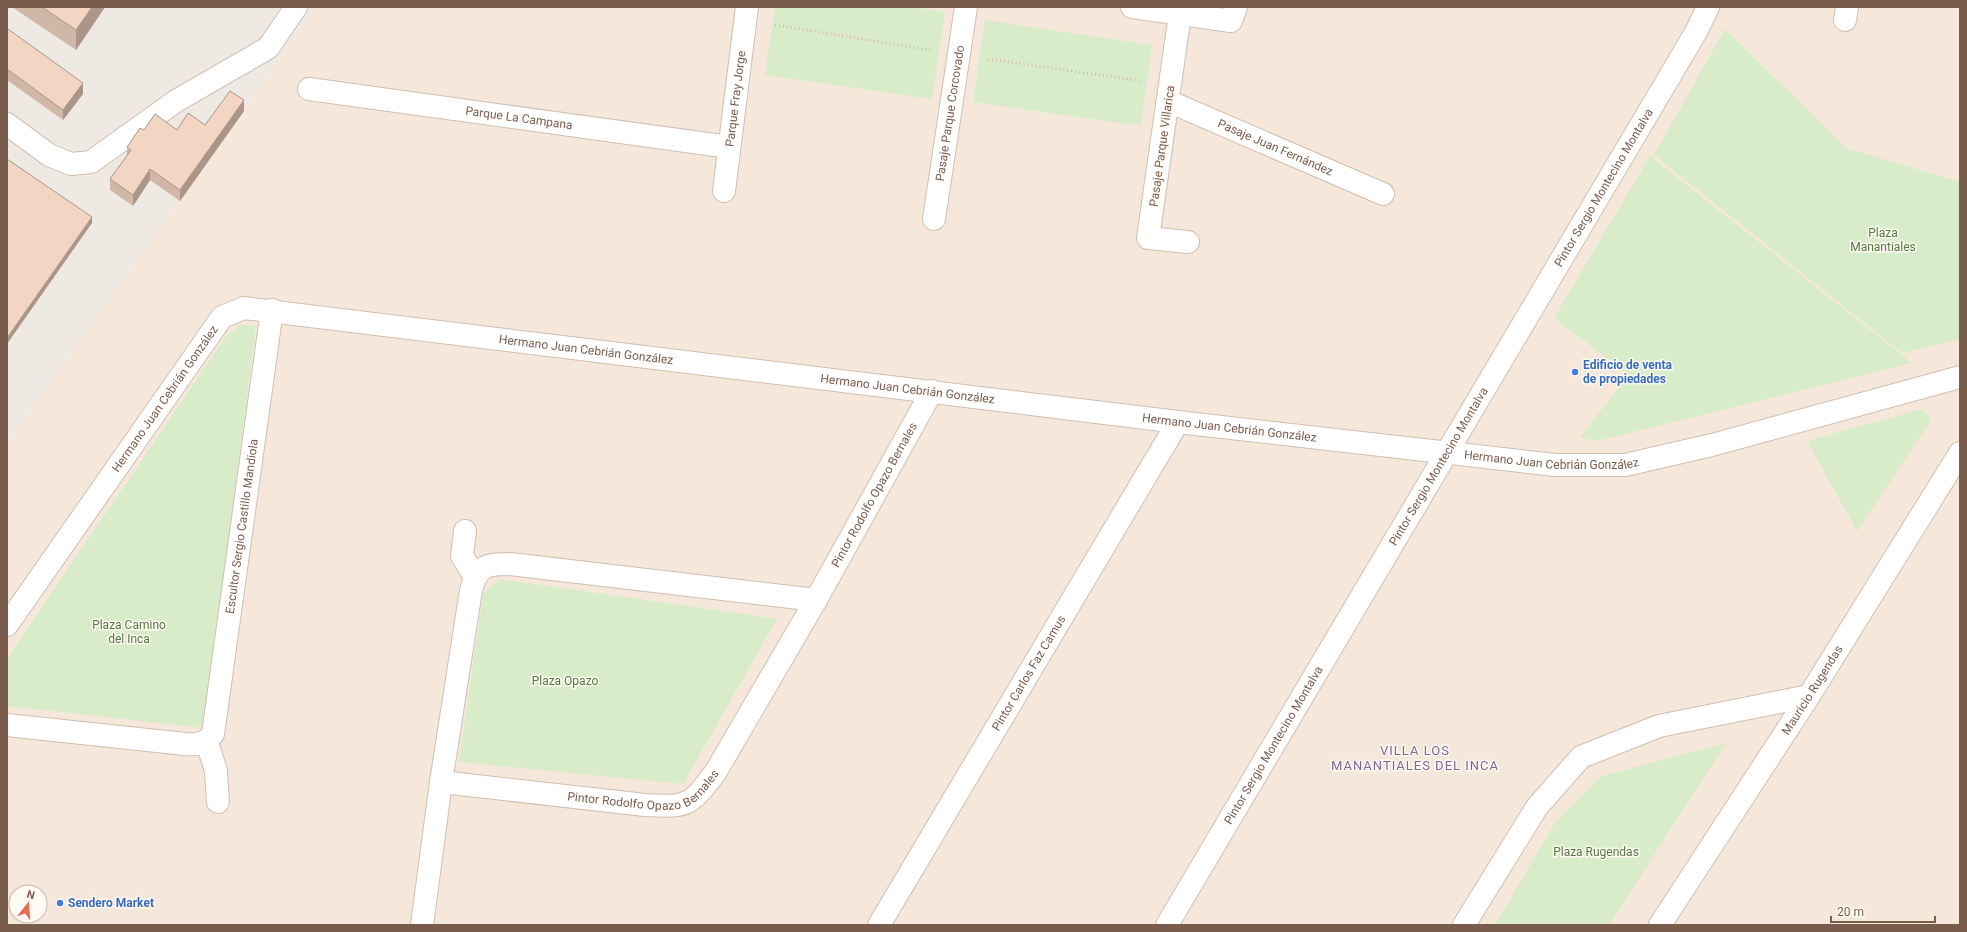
<svg xmlns="http://www.w3.org/2000/svg" width="1967" height="932" viewBox="0 0 1967 932" font-family="Roboto,sans-serif">
<rect width="100%" height="100%" fill="#fdf6ec"/>
<!-- residential -->
<path fill="#f5e8da" fill-rule="evenodd" d="M317,7H1960V925H7V443ZM16,892H40V916H16Z"/>
<!-- industrial -->
<polygon fill="#efe9e4" points="7,7 317,7 7,443"/>
<!-- green -->
<g fill="#d8ecc9">
<polygon points="775,7 911,7 945,12 932,99 765,75"/>
<polygon points="985,20 1152,45 1141,126 973,102"/>
<polygon points="1725,29 1846,148 1960,182 1960,339 1902,353 1654,155"/>
<polygon points="1650,156 1912,363 1596,441 1580,437 1629,375 1554,318"/>
<polygon points="239,325 256,326 204,728 7,706 7,659 224,339"/>
<polygon points="1922,409 1931,420 1857,531 1807,441"/>
<polygon points="500,579 777,619 683,784 459,762 483,594"/>
<polygon points="1726,743 1609,925 1495,925 1556,821 1602,776"/>
</g>
<g fill="none" stroke-linecap="round" stroke-linejoin="round">
<defs>
<g id="minor">
<polyline points="1132,7 1231,21 1236,7"/>
<polyline points="1180,14 1148,238 1188,242"/>
<polyline points="1845,20 1847,7"/>
<path id="s1" d="M309,89L729,147"/>
<path id="s2" d="M1168,101L1383,194"/>
<polyline points="7,124 49,155 71,164 91,162 176,101 268,48 296,7"/>
<path id="s3" d="M724,191L747,7"/>
<path id="s4" d="M934,219L966,7"/>
<polyline points="465,531 462,556 475,577"/>
<path id="s5" d="M7,625L222,317L244,308L1178,422L1555,465H1625L1712,445L1960,377"/>
<path id="s6" d="M7,725L185,744C197,745 205,744 213,734L272,310"/>
<polyline points="207,742 216,771 218,802"/>
<path id="s7" d="M441,782L645,805C688,807 689,807 715,773L816,600L932,391"/>
<path d="M422,925L441,782L471,590C478,566 485,564 510,564L816,600"/>
<path id="s8" d="M879,925L1178,422"/>
<path id="s9" d="M1167,925L1696,32L1708,7"/>
<polyline points="1464,925 1537,807 1581,757 1659,726 1809,696"/>
<path id="s10" d="M1660,925L1809,696L1960,453"/>
</g>
</defs>
<!-- minor casing -->
<use href="#minor" stroke="#d1beb0" stroke-width="24"/>
<!-- path -->
<g stroke="#d9b8a5" stroke-width="2.5" stroke-dasharray="1 3" stroke-linecap="butt">
<polyline points="775,25 930,50"/>
<polyline points="988,59 1142,81"/>
</g>
<!-- minor -->
<use href="#minor" stroke="#fff" stroke-width="22"/>
</g>
<!-- wall -->
<g fill="#d1b7a8">
<polygon points="12,7 105,7 76,50"/>
<polygon points="7,30 83,94 63,120 7,80"/>
<polygon points="244,111 180,201 150,180 133,206 110,190 110,179 127,156 127,147 144,130 177,130 205,125"/>
</g>
<!-- shaded-wall -->
<g fill="#aa9588">
<polygon points="92,7 105,7 76,50 76,30"/>
<polygon points="83,83 83,94 63,120 63,110"/>
<polygon points="244,100 244,111 180,201 180,190"/>
<polygon points="150,169 150,180 133,206 133,195"/>
<polygon points="92,217 92,223 7,344 7,338"/>
</g>
<!-- building -->
<g fill="#f3d5c3" stroke="#aa9588">
<polygon points="42,7 92,7 76,30"/>
<polygon points="8,29 83,83 63,110 7,69 7,30"/>
<polygon points="230,91 244,100 180,190 150,169 133,195 110,179 131,150 127,147 140,128 144,130 155,114 177,130 188,113 205,125"/>
<polygon points="7,159 92,217 7,338"/>
</g>
<!-- markers -->
<g fill="#3f7fe0" stroke="#fffaf3" stroke-width="1.5">
<circle cx="1575" cy="372" r="4"/>
<circle cx="60" cy="903" r="4"/>
</g>
<g text-anchor="middle" stroke-width="3" stroke-linejoin="round" paint-order="stroke">
<!-- street labels -->
<g font-size="12" fill="#7a5c4d" stroke="#fffaf3">
<text dy="4" stroke="none"><textPath href="#s3" startOffset="93">Parque Fray Jorge</textPath></text>
<text dy="4" stroke="none"><textPath href="#s4" startOffset="107">Pasaje Parque Corcovado</textPath></text>
<text dy="4" stroke="none"><textPath href="#s1" startOffset="212">Parque La Campana</textPath></text>
<text transform="translate(1162 146) rotate(-82)" y="4">Pasaje Parque Villarica</text>
<text dy="4" stroke="none"><textPath href="#s2" startOffset="117">Pasaje Juan Fernández</textPath></text>
<text dy="4" stroke="none"><textPath href="#s9" startOffset="857">Pintor Sergio Montecino Montalva</textPath></text>
<text dy="4" stroke="none"><textPath href="#s5" startOffset="744">Hermano Juan Cebrián González</textPath></text>
<text dy="4" stroke="none"><textPath href="#s5" startOffset="1068">Hermano Juan Cebrián González</textPath></text>
<text dy="4" stroke="none"><textPath href="#s5" startOffset="276">Hermano Juan Cebrián González</textPath></text>
<text dy="4" stroke="none"><textPath href="#s5" startOffset="1392">Hermano Juan Cebrián González</textPath></text>
<text dy="4" stroke="none"><textPath href="#s5" startOffset="1716">Hermano Juan Cebrián González</textPath></text>
<text dy="4" stroke="none"><textPath href="#s9" startOffset="533">Pintor Sergio Montecino Montalva</textPath></text>
<text dy="4" stroke="none"><textPath href="#s7" startOffset="609">Pintor Rodolfo Opazo Bernales</textPath></text>
<text dy="4" stroke="none"><textPath href="#s6" startOffset="420">Escultor Sergio Castillo Mandiola</textPath></text>
<text dy="4" stroke="none"><textPath href="#s8" startOffset="293">Pintor Carlos Faz Camus</textPath></text>
<text dy="4" stroke="none"><textPath href="#s10" startOffset="280">Mauricio Rugendas</textPath></text>
<text dy="4" stroke="none"><textPath href="#s9" startOffset="209">Pintor Sergio Montecino Montalva</textPath></text>
<text dy="4" stroke="none"><textPath href="#s7" startOffset="209">Pintor Rodolfo Opazo Bernales</textPath></text>
</g>
<!-- park labels -->
<g font-size="12" fill="#537a41" stroke="#fffaf3">
<text x="1883" y="237">Plaza<tspan x="1883" dy="14">Manantiales</tspan></text>
<text x="129" y="629">Plaza Camino<tspan x="129" dy="14">del Inca</tspan></text>
<text x="565" y="685">Plaza Opazo</text>
<text x="1596" y="856">Plaza Rugendas</text>
</g>
<!-- shop labels -->
<g font-size="12" font-weight="bold" fill="#366cbe" stroke="#fffaf3" text-anchor="start">
<text x="1583" y="369">Edificio de venta<tspan x="1583" dy="14">de propiedades</tspan></text>
<text x="68" y="907">Sendero Market</text>
</g>
<!-- neighbourhood labels -->
<g font-size="13" letter-spacing="1" fill="#846695" stroke="#fffaf3">
<text x="1415" y="755">VILLA LOS<tspan x="1415" dy="15">MANANTIALES DEL INCA</tspan></text>
</g>
</g>
<!-- border -->
<rect width="1967" height="932" fill="none" stroke="#7a5c4d" stroke-width="16"/>
<!-- north arrow -->
<g transform="translate(28 904) rotate(17)"><circle r="19" fill="#fffaf3" stroke="#cabbb1"/>
<path d="M0-3L7 15L0 10L-7 15Z" fill="#e76f51"/>
<text y="-6" font-size="11" font-weight="bold" text-anchor="middle" fill="#7a5c4d">N</text>
</g>
<!-- scale -->
<path d="M1831 916v6h104v-6" fill="none" stroke="#7a5c4d" stroke-width="2"/>
<text x="1837" y="916" font-size="12" fill="#7a5c4d" stroke="#fffaf3" stroke-width="3" paint-order="stroke">20 m</text>
</svg>
